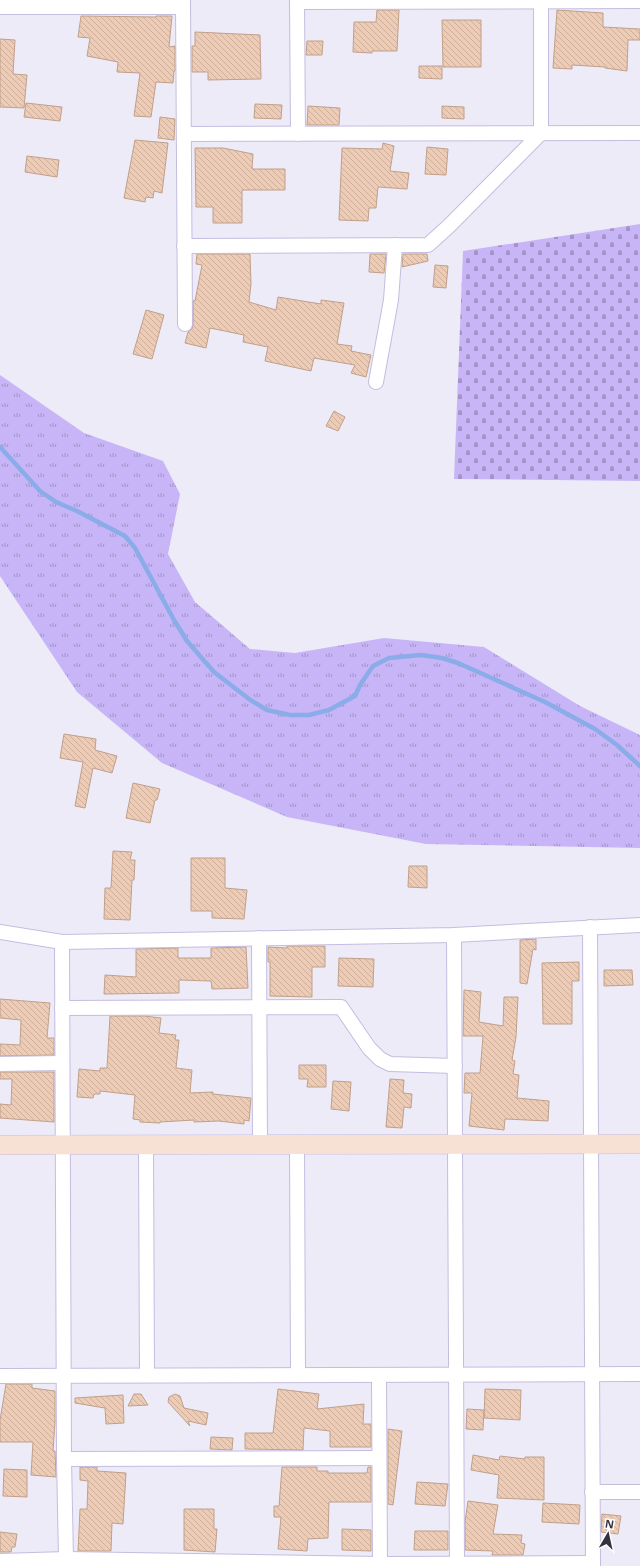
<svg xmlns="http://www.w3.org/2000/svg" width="640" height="1566" viewBox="0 0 640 1566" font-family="'Noto Sans',sans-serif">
<defs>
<pattern id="grass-tufts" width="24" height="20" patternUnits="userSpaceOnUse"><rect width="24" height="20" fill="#c7b5f7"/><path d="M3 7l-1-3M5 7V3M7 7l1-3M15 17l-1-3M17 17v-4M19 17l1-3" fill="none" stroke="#a294c9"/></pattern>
<pattern id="cemetery-stones" width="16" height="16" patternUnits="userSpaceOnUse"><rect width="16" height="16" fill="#c7b5f7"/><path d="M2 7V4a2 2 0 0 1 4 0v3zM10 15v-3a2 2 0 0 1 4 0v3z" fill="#a294c9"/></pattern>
<pattern id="building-back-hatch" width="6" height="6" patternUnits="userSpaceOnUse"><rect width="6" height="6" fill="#edcbb4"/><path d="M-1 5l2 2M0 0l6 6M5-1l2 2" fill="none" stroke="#ccaf9c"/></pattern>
</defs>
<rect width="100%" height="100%" fill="#eeebf9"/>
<!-- grass -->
<polygon fill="url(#grass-tufts)" points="0,375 84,433 163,461 180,494 168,554 195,602 250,649 295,653 384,638 484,647 580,706 640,735 640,848 426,844 287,817 162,763 77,692 0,576"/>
<!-- cemetery -->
<polygon fill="url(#cemetery-stones)" points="640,224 640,481 454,479 463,251"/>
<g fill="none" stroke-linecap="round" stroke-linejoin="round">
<!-- stream -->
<polyline stroke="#8aace8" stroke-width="4.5" points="0,447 40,491 56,502 77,511 125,536 135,548 174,620 187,641 214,672 249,699 267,710 290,715 309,715 329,710 355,696 360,685 373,666 389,658 421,655 442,658 458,663 545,702 595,729 617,745 640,766"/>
</g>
<!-- building -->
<g fill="url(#building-back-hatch)" stroke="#c0a08a">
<polygon points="377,10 399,10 397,51 372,51 372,53 353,52 354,22 376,22"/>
<polygon points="557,10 603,13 603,27 640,29 640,40 628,40 627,71 605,68 605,67 572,65 572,69 553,68"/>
<polygon points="81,16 156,17 156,16 172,16 169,47 175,46 175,71 174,71 173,83 156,82 151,117 134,116 140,73 117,72 118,62 87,56 90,38 78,37"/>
<polygon points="442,20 481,20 481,67 443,67"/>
<polygon points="195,32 260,35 261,79 208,80 208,72 192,72 192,46 195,46"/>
<polygon points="0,39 15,40 13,74 27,75 24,108 0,107"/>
<polygon points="307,41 323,41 322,55 306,55"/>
<polygon points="419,66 442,66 442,79 419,78"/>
<polygon points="26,103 62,107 60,121 24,117"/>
<polygon points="255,104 282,105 281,119 254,118"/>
<polygon points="308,106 340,108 339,125 307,125"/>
<polygon points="442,106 464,107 464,119 442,118"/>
<polygon points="160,117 175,119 174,140 158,138"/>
<polygon points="135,140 168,143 162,193 154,191 153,198 146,197 145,202 124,198"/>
<polygon points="383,143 394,146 390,171 409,173 407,189 378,187 376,208 369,208 368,221 339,220 342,148 382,149"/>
<polygon points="427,147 448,149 446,175 425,174"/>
<polygon points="195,148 223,148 253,154 252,169 285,169 285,190 242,190 242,223 213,223 213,207 196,207"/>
<polygon points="27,156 59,160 57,177 25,172"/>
<polygon points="197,254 250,254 251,284 249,302 276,310 278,297 321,304 321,300 344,303 337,344 352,346 351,351 371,355 366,377 351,373 355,365 314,358 311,371 265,361 268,347 243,342 244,335 210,328 206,348 185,343 188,332 192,329 193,324 193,303 194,300 195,301 202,265 196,264"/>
<polygon points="370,254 386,254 384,273 369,272"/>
<polygon points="403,254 427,254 428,261 402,267"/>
<polygon points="435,265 448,266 446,288 433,287"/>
<polygon points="146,310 164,315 152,359 133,354"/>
<polygon points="334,411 345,417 338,431 326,426"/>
<polygon points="64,734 96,739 95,750 117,756 112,773 93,768 85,808 75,806 83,762 60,758"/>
<polygon points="133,783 160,789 157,800 155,800 150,823 126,818"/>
<polygon points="113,851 132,852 130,860 135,860 134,880 132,880 130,920 104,919 105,888 111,888"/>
<polygon points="191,858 225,858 225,888 247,890 244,919 212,918 212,911 191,911"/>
<polygon points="409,866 427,866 427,888 408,887"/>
<polygon points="536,939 536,950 533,949 527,984 520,983 520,940"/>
<polygon points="287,946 325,946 325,967 312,967 312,997 270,996 270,962 268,962 268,947 287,948"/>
<polygon points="246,947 248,988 212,989 211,981 179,980 179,993 104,994 105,975 136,977 136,949 178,948 178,958 211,958 211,948"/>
<polygon points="339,958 374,959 373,987 338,986"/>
<polygon points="579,962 579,981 572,981 572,1024 543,1024 542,963"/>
<polygon points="604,970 632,970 633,985 604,986"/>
<polygon points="464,990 481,992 479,1022 503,1026 504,997 518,997 516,1037 512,1060 515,1061 513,1074 519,1075 517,1098 549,1101 548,1121 505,1119 504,1130 469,1126 472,1093 464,1093 465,1073 480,1073 483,1036 463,1036"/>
<polygon points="0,999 50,1003 47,1038 54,1038 54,1055 0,1056 0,1044 20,1045 21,1020 0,1018"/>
<polygon points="110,1016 144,1016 161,1018 159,1033 176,1035 175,1040 179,1040 176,1068 192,1070 190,1093 213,1092 213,1094 251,1098 249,1121 244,1120 244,1124 219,1121 194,1122 194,1120 160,1122 160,1123 140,1122 140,1120 133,1119 135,1095 100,1091 100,1094 94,1094 93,1098 77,1097 79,1069 100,1071 100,1068 107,1068"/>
<polygon points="299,1065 326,1065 326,1087 307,1087 308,1079 299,1079"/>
<polygon points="0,1072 54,1072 54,1122 0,1118 0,1104 11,1105 12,1079 0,1079"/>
<polygon points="390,1079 404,1080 403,1093 412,1094 411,1108 404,1107 402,1128 386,1127"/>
<polygon points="333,1081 351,1082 349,1111 331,1109"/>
<polygon points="6,1384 32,1384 32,1388 55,1391 55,1422 53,1451 55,1451 56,1477 31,1475 33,1442 0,1442 0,1420"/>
<polygon points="278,1389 319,1394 317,1409 364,1404 363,1424 371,1424 371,1447 330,1447 330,1431 304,1428 303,1450 245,1449 245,1433 273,1433"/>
<polygon points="485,1389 521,1390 520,1420 484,1418"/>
<polygon points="134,1394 141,1394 148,1405 128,1406"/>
<polygon points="175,1394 180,1396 184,1408 208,1413 206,1425 188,1421 190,1426 168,1402 169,1397"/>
<polygon points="123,1395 124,1423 106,1424 105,1408 75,1403 75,1398"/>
<polygon points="467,1409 484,1410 483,1430 466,1429"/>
<polygon points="388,1429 402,1431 393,1505 388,1504"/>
<polygon points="211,1437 233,1438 232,1450 210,1449"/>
<polygon points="473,1455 499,1460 500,1456 525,1459 525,1457 544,1457 544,1500 497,1498 499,1475 471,1470"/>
<polygon points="80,1467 97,1467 97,1471 126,1473 123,1524 112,1523 111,1551 78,1551 80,1509 87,1509 88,1481 80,1480"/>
<polygon points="282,1467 317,1467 317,1471 328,1471 328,1473 367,1473 368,1467 371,1467 371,1502 329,1502 328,1538 308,1539 307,1551 278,1549 281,1517 274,1517 274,1506 279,1506"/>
<polygon points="4,1469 27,1470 27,1497 3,1496"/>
<polygon points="417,1482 448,1484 445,1506 415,1504"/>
<polygon points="468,1501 498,1505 493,1534 522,1535 521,1543 525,1544 523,1555 492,1555 493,1551 465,1550 465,1522"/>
<polygon points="543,1503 580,1505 579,1524 542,1522"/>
<polygon points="184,1509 214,1509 214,1529 217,1529 215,1552 184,1550"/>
<polygon points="602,1514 621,1516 618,1534 601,1532"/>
<polygon points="342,1529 371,1530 371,1551 342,1550"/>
<polygon points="415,1531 448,1531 448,1550 414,1550"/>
<polygon points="0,1532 17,1534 15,1547 12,1547 11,1552 0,1552"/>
</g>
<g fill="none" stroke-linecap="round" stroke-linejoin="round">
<defs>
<g id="street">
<polyline points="183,0 185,324"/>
<polyline points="297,0 298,134"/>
<polyline points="297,2 640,1"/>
<polyline points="0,7 183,7"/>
<polyline points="184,134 640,133"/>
<polyline points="184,246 428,245 449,226 541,133 541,0"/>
<polyline points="376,382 391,300 395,245"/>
<polyline points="590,927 593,1566"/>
<polyline points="0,932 62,942 454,935 640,925"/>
<polyline points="454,935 457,1566"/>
<polyline points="259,938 260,1145"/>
<polyline points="62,942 64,1459 66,1559"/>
<polyline points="62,1008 341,1007 369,1048 380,1059 390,1064 455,1066"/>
<polyline points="0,1064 61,1063"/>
<polyline points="297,1144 298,1375"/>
<polyline points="146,1145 147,1375"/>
<polyline points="379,1375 380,1564"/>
<polyline points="0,1376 640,1374"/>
<polyline points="64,1459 379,1458"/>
<polyline points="592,1492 640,1492"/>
<polyline points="0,1561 66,1559 380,1564 593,1563"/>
</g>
<polyline id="secondary" points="0,1145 640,1144"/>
</defs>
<!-- street casing -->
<use href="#street" stroke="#c5bcdf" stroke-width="16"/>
<!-- secondary casing -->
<use href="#secondary" stroke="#c5bcdf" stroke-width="20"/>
<!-- street -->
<use href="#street" stroke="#fff" stroke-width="14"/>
<!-- secondary -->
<use href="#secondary" stroke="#f7e1d5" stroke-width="19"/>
</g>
<!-- north arrow -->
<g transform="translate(608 1534) rotate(9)" stroke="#ffffff" stroke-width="3" paint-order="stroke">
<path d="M0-3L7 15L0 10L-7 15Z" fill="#35323f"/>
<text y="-6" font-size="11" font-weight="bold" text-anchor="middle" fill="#35323f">N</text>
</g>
</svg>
